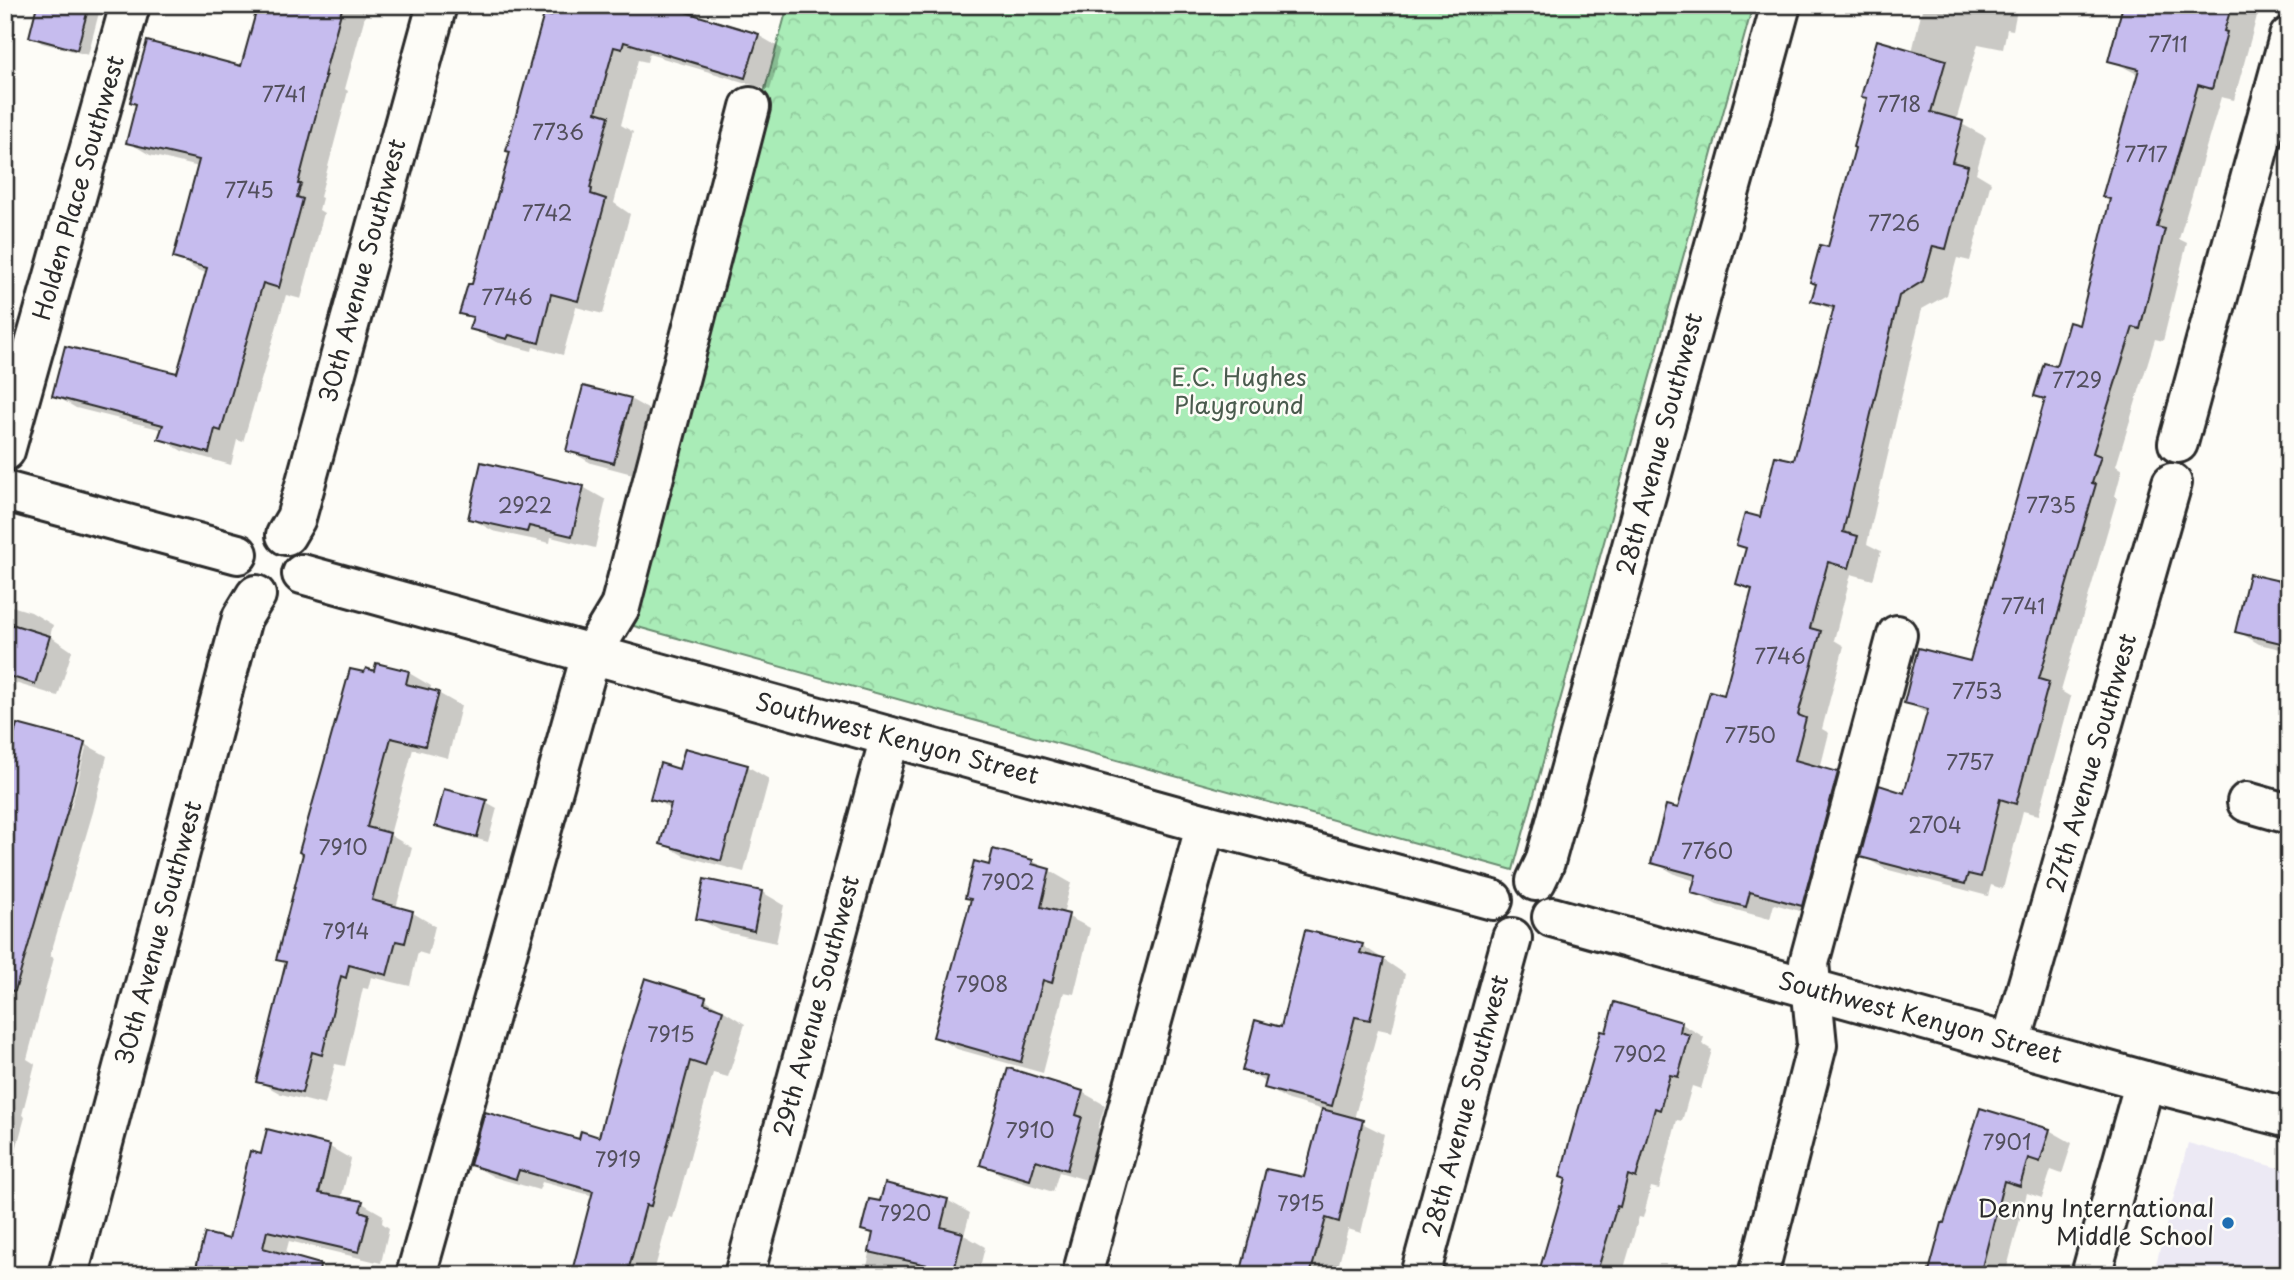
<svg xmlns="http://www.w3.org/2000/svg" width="2294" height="1280" viewBox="0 0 2294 1280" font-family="'Playpen Sans',sans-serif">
<defs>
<pattern id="park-crowns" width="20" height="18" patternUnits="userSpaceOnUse" patternTransform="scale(1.75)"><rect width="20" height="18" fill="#a9ecb7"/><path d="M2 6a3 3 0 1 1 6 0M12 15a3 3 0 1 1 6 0" fill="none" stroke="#92cb9e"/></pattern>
</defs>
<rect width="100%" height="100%" fill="#fdfcf7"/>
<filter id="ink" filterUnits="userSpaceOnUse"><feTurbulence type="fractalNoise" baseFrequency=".0143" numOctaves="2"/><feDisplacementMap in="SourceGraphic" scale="14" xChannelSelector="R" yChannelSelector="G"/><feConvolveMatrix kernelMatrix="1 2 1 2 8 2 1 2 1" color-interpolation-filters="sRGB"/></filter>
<g filter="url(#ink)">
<!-- built -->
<polygon fill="#ece9f4" points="2188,1143 2289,1171 2289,1275 2153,1275"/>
<!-- park -->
<polygon fill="url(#park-crowns)" stroke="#6a8c71" stroke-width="2" points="788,5 1753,5 1513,870 616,621 624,603"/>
<!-- shadow -->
<g fill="#0003" fill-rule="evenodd">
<polygon points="39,5 101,5 88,55 42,43 31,36"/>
<polygon points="259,5 368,5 345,89 348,91 320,197 322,198 319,210 324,213 301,299 286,295 243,442 237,440 231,465 182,451 160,438 163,430 76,408 54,395 178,375 207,273 197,270 175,257 199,167 150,155 128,142 243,68"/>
<polygon points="556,5 700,5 697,17 758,35 782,49 770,90 649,54 647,62 638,60 621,125 633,132 614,203 630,214 603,314 576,307 563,355 533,347 532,351 496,342 471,328 474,320 462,313 473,287"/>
<polygon points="1923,5 2018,5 2013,30 2007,29 2003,49 1978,44 1956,121 1986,137 1976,173 1991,182 1970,261 1957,258 1947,295 1922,309 1867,544 1881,551 1873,580 1851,574 1834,640 1844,646 1822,729 1829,733 1820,769 1837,774 1860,788 1825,918 1774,904 1770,919 1717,905 1693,892 1696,881 1677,875 1653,862 1679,810 1725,697 1753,592 1738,583 1747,549 1738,544 1761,519 1796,462 1835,312 1813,300 1830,249 1869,99 1863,96 1912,52"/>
<polygon points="2126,5 2260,5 2234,100 2221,97 2179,239 2187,243 2163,341 2155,339 2116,466 2122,470 2115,496 2117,498 2061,691 2071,697 2039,815 2023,811 2003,889 1991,885 1988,896 1885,869 1862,856 1906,795 1928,714 1906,702 1971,664 2046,400 2036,395 2057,368 2080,327 2112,201 2104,196 2139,75 2110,60"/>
<polygon points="5,128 11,132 5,154"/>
<polygon points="630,399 653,412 636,475 591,463 568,450"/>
<polygon points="583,487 606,500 595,548 551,537 550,543 493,531 470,518"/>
<polygon points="2289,585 2289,651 2259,644 2237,631"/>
<polygon points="5,604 31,612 53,625 50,636 72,651 58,696 5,680"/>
<polygon points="378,665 409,673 431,686 430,691 438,693 461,706 448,758 413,749 390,835 412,848 396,908 413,913 435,926 428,955 418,952 410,986 371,977 368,989 363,988 345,1066 335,1064 325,1105 281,1094 258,1081 287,964 278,959 366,675 376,673"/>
<path d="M85,744L107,756L93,812L50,956L54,958L27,1059L35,1064L22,1115L25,1117L5,1190V772ZM82,747H86L71,808L68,807Z"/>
<polygon points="747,766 769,779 744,872 684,856 662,843 671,809 652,798 681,771"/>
<polygon points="486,802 497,808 488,842 447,831 437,825"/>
<polygon points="1033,861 1071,883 1063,914 1090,928 1074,994 1064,992 1043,1073 957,1049 935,1036 972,900 967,897 990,867"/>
<polygon points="706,881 762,892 784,905 776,943 721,931 698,918"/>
<polygon points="1362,945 1405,974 1392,1032 1378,1029 1354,1119 1384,1134 1361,1233 1348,1229 1336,1275 1241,1275 1305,1179 1324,1110 1288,1100 1266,1087 1267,1083 1244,1070"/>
<polygon points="705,999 745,1024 728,1077 713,1073 673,1218 669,1217 653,1275 572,1275 594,1196 542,1182 539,1190 494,1177 472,1165 580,1141 600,1139"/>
<polygon points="1682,1024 1704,1037 1702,1044 1712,1050 1701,1089 1692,1086 1682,1121 1677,1120 1659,1189 1651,1187 1643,1218 1639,1217 1622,1275 1540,1275"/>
<polygon points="1082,1092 1105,1105 1098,1128 1104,1132 1090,1181 1059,1172 1053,1192 1005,1177 983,1164"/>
<polygon points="2049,1130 2072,1143 2062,1174 2051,1170 2042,1198 2027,1193 2005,1275 1930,1275 1944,1225"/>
<polygon points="268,1132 330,1147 351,1159 341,1199 362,1203 383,1215 382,1223 389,1228 381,1263 289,1241 280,1275 230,1241 262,1156"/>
<polygon points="947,1200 970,1213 964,1235 985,1247 978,1275 865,1275 874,1236 863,1229 881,1203"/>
</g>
<!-- building -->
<g fill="#c6bcee" stroke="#2b2b2b" stroke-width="2">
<polygon points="37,5 58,5 87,13 77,50 29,37"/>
<polygon points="258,5 343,5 324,76 326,76 298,184 301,184 297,197 303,199 279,288 263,283 221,431 215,429 209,453 158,439 163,425 52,396 65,346 177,373 207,268 173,258 199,160 126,143 136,104 130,102 147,41 241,66"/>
<polygon points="554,5 662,5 759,34 745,78 624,42 622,49 614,47 596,112 609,116 590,188 592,189 591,194 606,199 578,301 551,294 539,343 509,335 507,339 469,329 473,317 459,314 468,284 472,284 510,152 506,151 544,14 551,16"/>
<polygon points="2123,5 2232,5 2224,31 2227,32 2212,89 2198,85 2157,227 2165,229 2140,329 2133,327 2093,453 2101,456 2092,483 2096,484 2039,679 2049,682 2016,804 2000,799 1981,877 1968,874 1965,884 1860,857 1879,785 1904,793 1928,709 1904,703 1918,648 1970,661 2045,399 2034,396 2044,363 2056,366 2069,322 2079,325 2110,199 2102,197 2139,69 2108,61"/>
<polygon points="1877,40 1946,60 1931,112 1963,121 1952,162 1968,166 1946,249 1933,246 1923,281 1899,296 1843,532 1858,536 1849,568 1828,562 1810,628 1821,631 1798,715 1806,718 1795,760 1838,772 1802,906 1750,892 1746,907 1691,893 1696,875 1651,863 1666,805 1678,808 1710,691 1724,695 1752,589 1736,584 1746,548 1736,545 1745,513 1760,517 1775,456 1794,460 1834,307 1811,301 1816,284 1810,282 1820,245 1828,247 1855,148 1853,147 1867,98 1861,97"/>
<polygon points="583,386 631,398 614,463 566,451"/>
<polygon points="481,462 584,486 572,536 529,526 527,532 468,519"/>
<polygon points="2249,574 2289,583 2289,645 2235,632"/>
<polygon points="5,622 50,636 35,684 5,675"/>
<polygon points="376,663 409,671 406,684 439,692 425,746 391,738 367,827 390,833 372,900 413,911 405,943 396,941 387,975 349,965 346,978 341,976 322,1055 312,1052 302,1093 256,1082 286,962 276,960 303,854 299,852 350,669 364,672 366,668 374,671"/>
<polygon points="17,724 85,742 71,799 15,991 5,990 5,766"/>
<polygon points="685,748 748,765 721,861 660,844 671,804 650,799 660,763 679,769"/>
<polygon points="444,789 487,800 477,837 435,826"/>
<polygon points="993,849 1033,860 1032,864 1050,869 1041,907 1069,914 1052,983 1043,980 1021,1062 933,1037 971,899 965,898 974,861 989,865"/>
<polygon points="704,879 762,891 754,931 696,919"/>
<polygon points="1305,930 1363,944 1360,953 1384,959 1370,1020 1355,1017 1332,1106 1264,1088 1267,1077 1242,1071 1255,1020 1281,1027"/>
<polygon points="645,978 706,997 704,1003 723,1010 705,1066 690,1061 651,1206 646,1205 627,1275 571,1275 593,1191 519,1170 516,1179 470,1165 485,1112 579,1139 581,1131 599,1137 616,1071"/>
<polygon points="1614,1002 1682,1022 1680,1032 1690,1035 1678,1077 1670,1075 1660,1110 1655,1108 1636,1178 1628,1175 1620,1207 1617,1206 1596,1275 1538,1275 1566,1179 1560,1177 1570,1139 1601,1031 1606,1032"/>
<polygon points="1008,1068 1083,1091 1076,1115 1082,1117 1067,1170 1036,1160 1030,1180 980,1165"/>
<polygon points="1980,1108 2050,1129 2040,1162 2028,1158 2020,1186 2004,1181 1980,1275 1928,1275 1942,1223 1944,1223"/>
<polygon points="1322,1109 1363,1120 1339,1222 1326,1218 1310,1275 1240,1275 1266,1169 1304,1177"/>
<polygon points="267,1129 330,1145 319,1193 363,1201 360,1211 369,1214 359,1252 267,1231 263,1248 320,1264 319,1275 194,1275 205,1233 229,1239 250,1151 261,1154"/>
<polygon points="885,1183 948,1199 941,1227 963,1233 954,1271 869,1252 873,1233 861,1230 869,1199 880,1201"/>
</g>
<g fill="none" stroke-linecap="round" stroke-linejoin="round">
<defs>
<g id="minor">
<polyline points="2178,443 2289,37"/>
<polyline points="5,451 130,5"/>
<polyline points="5,491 238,554"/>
<polyline points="286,535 296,518 437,5"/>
<polyline points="302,574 1206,824 1493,900"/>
<polyline points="2247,802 2289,814"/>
<polyline points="1536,881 1545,862 1781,5"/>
<polyline points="1552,917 2145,1081 2289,1118"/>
<polyline points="2011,1043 2172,483"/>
<polyline points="68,1275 242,618 256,595"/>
<polyline points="416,1275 591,655 620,607 750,107"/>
<polyline points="744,1275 890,737"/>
<polyline points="1082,1275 1206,824"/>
<polyline points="1420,1275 1512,938"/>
<polyline points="1758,1275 1817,1045 1809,963 1897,635"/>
<polyline points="2091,1275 2145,1081"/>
</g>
</defs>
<!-- minor casing -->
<use href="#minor" stroke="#2b2b2b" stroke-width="44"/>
<!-- minor -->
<use href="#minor" stroke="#fdfcf7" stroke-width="38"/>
</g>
</g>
<!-- markers -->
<circle fill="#1f6fb2" stroke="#fdfcf7" stroke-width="2.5" cx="2228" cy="1223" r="7"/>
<g text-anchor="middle" stroke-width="5" stroke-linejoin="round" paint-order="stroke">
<!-- number labels -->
<g font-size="21" fill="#524f5c">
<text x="2168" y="52">7711</text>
<text x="284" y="102">7741</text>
<text x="1899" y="112">7718</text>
<text x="558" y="140">7736</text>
<text x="2146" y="162">7717</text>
<text x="249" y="198">7745</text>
<text x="547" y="221">7742</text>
<text x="1894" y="231">7726</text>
<text x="507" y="305">7746</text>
<text x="2077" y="388">7729</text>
<text x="525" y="513">2922</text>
<text x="2051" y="513">7735</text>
<text x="2023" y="614">7741</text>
<text x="1780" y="664">7746</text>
<text x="1977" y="699">7753</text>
<text x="1750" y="743">7750</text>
<text x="1970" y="770">7757</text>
<text x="1935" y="833">2704</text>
<text x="343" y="855">7910</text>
<text x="1707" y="859">7760</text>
<text x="1008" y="890">7902</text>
<text x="346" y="939">7914</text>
<text x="982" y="992">7908</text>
<text x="671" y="1042">7915</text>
<text x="1640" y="1062">7902</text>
<text x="1030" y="1138">7910</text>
<text x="2007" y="1150">7901</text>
<text x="618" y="1167">7919</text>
<text x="1301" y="1211">7915</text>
<text x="905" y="1221">7920</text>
</g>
<!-- street labels -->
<g font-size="24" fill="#2b2b2b" stroke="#fdfcf7">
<text transform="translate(79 188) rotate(-74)" y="8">Holden Place Southwest</text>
<text transform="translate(363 271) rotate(-75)" y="8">30th Avenue Southwest</text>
<text transform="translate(1660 444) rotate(-75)" y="8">28th Avenue Southwest</text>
<text transform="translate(897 739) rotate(15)" y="8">Southwest Kenyon Street</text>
<text transform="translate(2092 763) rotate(-74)" y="8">27th Avenue Southwest</text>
<text transform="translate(159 933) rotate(-75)" y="8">30th Avenue Southwest</text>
<text transform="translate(817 1006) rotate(-75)" y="8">29th Avenue Southwest</text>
<text transform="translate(1920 1018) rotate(15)" y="8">Southwest Kenyon Street</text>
<text transform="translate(1466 1106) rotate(-75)" y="8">28th Avenue Southwest</text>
</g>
<!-- park labels -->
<g font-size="24" fill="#4a5b4e" stroke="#fdfcf7">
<text x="1239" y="386">E.C. Hughes<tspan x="1239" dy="28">Playground</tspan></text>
</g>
<!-- poi labels -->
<g font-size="24" fill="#2b2b2b" stroke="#fdfcf7" text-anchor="end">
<text x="2214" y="1217">Denny International<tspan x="2214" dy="28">Middle School</tspan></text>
</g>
</g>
<!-- margin -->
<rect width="2294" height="1280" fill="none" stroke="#fdfcf7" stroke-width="28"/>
<rect x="14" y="14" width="2266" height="1252" fill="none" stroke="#2b2b2b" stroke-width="2.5" filter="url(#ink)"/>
</svg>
